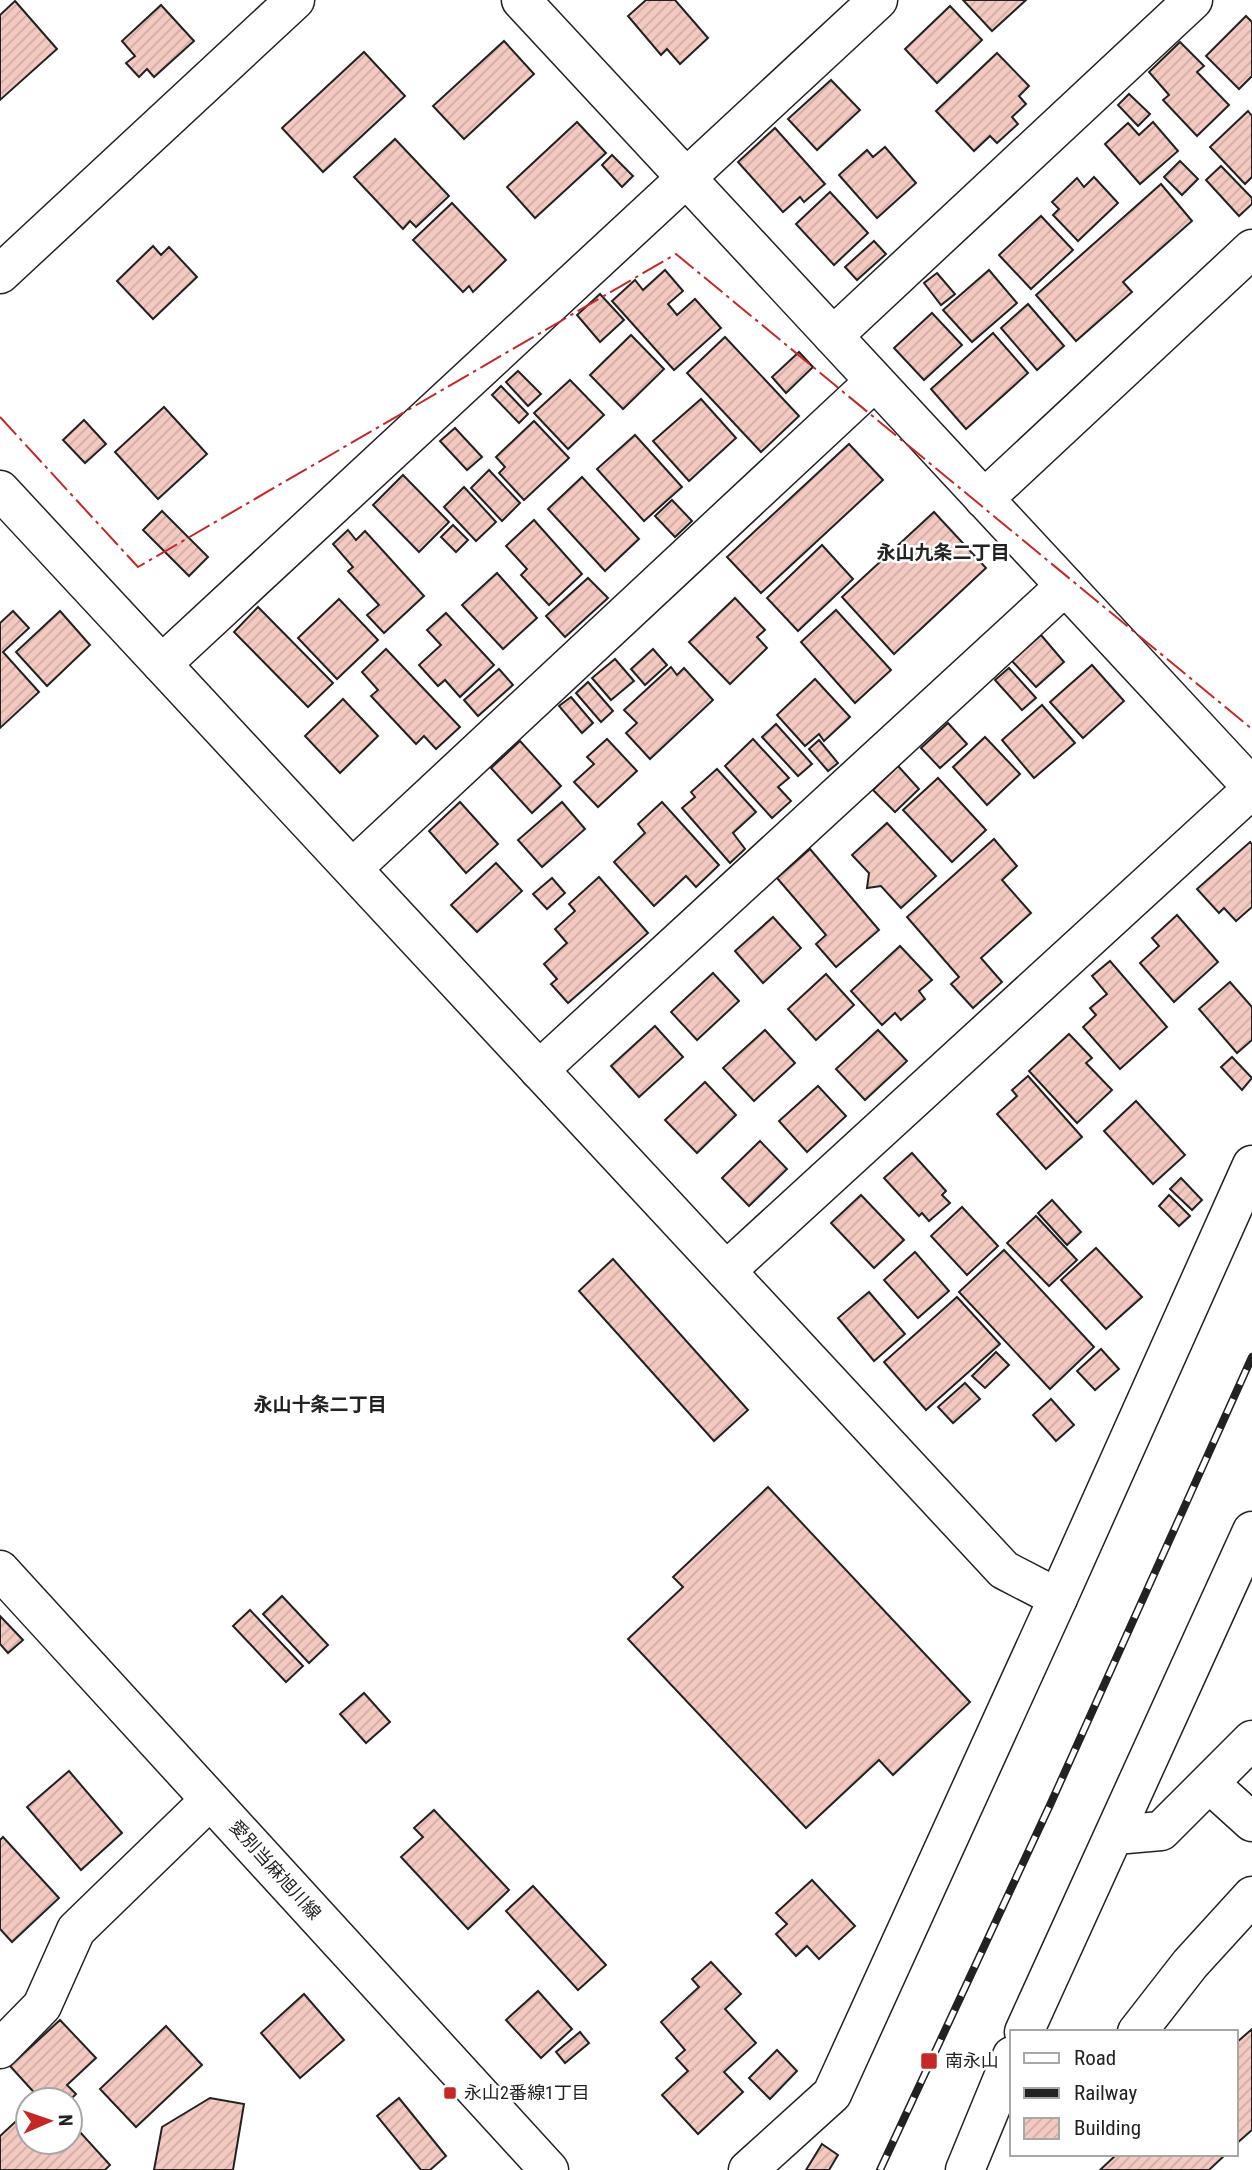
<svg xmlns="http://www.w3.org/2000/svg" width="1252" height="2170" viewBox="0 0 1252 2170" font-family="'Roboto Condensed','Noto Sans JP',sans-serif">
<defs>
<pattern id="building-hatch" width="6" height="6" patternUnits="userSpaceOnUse" patternTransform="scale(1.75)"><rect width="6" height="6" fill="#f3c9c0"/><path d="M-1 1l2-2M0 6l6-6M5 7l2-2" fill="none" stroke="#d0aca5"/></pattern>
</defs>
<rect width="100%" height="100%" fill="#fff"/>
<!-- building -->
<g fill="url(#building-hatch)" stroke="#222" stroke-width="2">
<polygon points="646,0 675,0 708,38 680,64 667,49 661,55 628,16"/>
<polygon points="963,0 1026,0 992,31"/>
<polygon points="15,1 57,49 0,100 0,15"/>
<polygon points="161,5 194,41 154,77 147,69 139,77 126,63 135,56 122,41"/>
<polygon points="950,6 982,40 937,83 905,49"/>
<polygon points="1246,16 1252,22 1252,76 1239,89 1206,56"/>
<polygon points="504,41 534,74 464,139 433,106"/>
<polygon points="1180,42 1204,66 1197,72 1229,105 1197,136 1163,100 1169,95 1149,72"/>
<polygon points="364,52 405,96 323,172 282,128"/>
<polygon points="997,53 1029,86 1019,96 1026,104 1012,117 1018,124 997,143 990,136 974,151 936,111"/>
<polygon points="831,80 860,110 817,150 788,119"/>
<polygon points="1129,94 1150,114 1138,126 1118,105"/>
<polygon points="1248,111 1252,116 1252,177 1245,184 1210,147"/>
<polygon points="577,122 606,153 535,218 507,187"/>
<polygon points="1153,122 1178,151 1140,184 1105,144 1128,123 1139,135"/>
<polygon points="775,128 825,184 804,202 800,197 783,212 738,162"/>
<polygon points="395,139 449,196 416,227 410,221 403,229 354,177"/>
<polygon points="885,147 916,183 877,218 839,175 867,150 873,157"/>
<polygon points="612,155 633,176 622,187 602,165"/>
<polygon points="1180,161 1198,179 1182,195 1164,177"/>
<polygon points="1221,166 1252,198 1252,204 1239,216 1206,180"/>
<polygon points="1094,177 1118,203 1078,241 1053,215 1059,209 1052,202 1077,178 1084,187"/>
<polygon points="1161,184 1192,221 1123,282 1132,292 1076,341 1036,295"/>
<polygon points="830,192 868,233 834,265 796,224"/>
<polygon points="452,203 506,260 473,292 469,286 463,292 413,240"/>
<polygon points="1041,216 1073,250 1031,289 999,255"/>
<polygon points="874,241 886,254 857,280 845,267"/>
<polygon points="153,246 161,255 169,247 197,277 153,319 117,281"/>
<polygon points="665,270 683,291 668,304 677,315 695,299 721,328 674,370 612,301 635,280 643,290"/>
<polygon points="989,270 1017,303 972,342 943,310"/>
<polygon points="937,273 955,294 941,305 924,283"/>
<polygon points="600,294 624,320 600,342 577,315"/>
<polygon points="1028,304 1064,346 1037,370 1001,328"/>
<polygon points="932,313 962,345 924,380 894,348"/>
<polygon points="993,333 1028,373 966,429 931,389"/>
<polygon points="631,335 664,369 623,409 590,375"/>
<polygon points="725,337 799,416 761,452 687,373"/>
<polygon points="799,352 813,367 786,393 772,377"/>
<polygon points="518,371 541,394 528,406 506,382"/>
<polygon points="570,380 604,415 568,449 534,413"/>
<polygon points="501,386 528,414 519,423 492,395"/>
<polygon points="701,399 736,438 689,481 653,441"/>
<polygon points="164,407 207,454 158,499 115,452"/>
<polygon points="84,420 106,444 85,463 63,440"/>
<polygon points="534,421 569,458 524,500 499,473 505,467 496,457"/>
<polygon points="455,428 482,457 467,470 440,441"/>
<polygon points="635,435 682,487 644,521 597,469"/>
<polygon points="849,444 883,480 761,593 727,557"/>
<polygon points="489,470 520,503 502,521 471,488"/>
<polygon points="403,475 449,522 419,552 373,505"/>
<polygon points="582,477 639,539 605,571 548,509"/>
<polygon points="464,487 496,522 476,541 444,507"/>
<polygon points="672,500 692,521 675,537 655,516"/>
<polygon points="162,511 208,557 189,576 143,530"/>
<polygon points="934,512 986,568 894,654 842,597"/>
<polygon points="534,520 582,574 549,605 521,575 527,569 506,546"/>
<polygon points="453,525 468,540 456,552 441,537"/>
<polygon points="348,530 356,540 365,531 424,596 384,633 367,615 379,605 348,571 353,567 333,544"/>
<polygon points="822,545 853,579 798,631 767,598"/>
<polygon points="497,573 537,618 503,649 462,605"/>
<polygon points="588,578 608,598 565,637 546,616"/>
<polygon points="735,598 765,630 757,637 767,648 730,684 689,642"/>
<polygon points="339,599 378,640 337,679 298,638"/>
<polygon points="258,607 333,683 308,707 234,632"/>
<polygon points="836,610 891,670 855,703 801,642"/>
<polygon points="13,611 29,628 3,652 39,692 0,728 0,623"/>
<polygon points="60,611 90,645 47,686 16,652"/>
<polygon points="446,613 494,665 460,697 445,680 438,686 419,665 441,645 427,630"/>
<polygon points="1041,635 1064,662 1036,687 1012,661"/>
<polygon points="386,649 460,727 436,749 424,736 416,744 371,696 378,690 362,672"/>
<polygon points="653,649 667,665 645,685 631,669"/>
<polygon points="615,659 634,681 611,700 592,678"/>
<polygon points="1092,665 1124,701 1083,738 1050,702"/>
<polygon points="671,667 677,675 684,668 713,700 650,759 626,733 637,723 624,710"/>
<polygon points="1009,668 1036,698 1022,710 995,680"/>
<polygon points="499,669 513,685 478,716 464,700"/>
<polygon points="815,679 850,717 824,741 819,734 805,746 777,715"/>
<polygon points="588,682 613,711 601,722 576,693"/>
<polygon points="571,697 593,723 582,733 559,706"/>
<polygon points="343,699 378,736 340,773 305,736"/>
<polygon points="1042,705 1075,743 1034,778 1002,740"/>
<polygon points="948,723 967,744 940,768 921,748"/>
<polygon points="776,724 812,764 798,776 762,737"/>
<polygon points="985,737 1020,774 987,805 953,767"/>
<polygon points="607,739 637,771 598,807 574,782 594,764 587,757"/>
<polygon points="753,739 789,778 778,787 791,801 772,818 725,766"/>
<polygon points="819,740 838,763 828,771 809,749"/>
<polygon points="520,741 561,786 532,813 491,768"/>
<polygon points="898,766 919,789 895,812 873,790"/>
<polygon points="717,769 756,812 733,833 745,849 730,863 682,808 695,797 691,792"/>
<polygon points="938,778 986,830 952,862 903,810"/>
<polygon points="460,802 498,844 466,873 429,831"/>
<polygon points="562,802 585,829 542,867 518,840"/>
<polygon points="662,802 719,865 696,887 686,876 654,906 614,862 645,833 638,824"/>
<polygon points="887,823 936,876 901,908 881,886 867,888 869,873 852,855"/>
<polygon points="994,839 1017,866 1002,880 1031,913 981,958 1002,982 973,1008 951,984 959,977 907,917"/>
<polygon points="1250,842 1252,844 1252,907 1236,921 1224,908 1219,913 1197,889"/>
<polygon points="810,849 879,930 836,967 816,944 826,935 777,878"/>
<polygon points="496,863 522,891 477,932 451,905"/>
<polygon points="599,877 648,933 568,1003 551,984 557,979 544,964 567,943 555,929 575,911 569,904"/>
<polygon points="552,878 565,893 547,909 533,894"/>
<polygon points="1177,915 1218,962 1174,1002 1140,963 1159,946 1152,938"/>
<polygon points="773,917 801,948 763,983 735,951"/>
<polygon points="900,946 932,980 919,991 925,999 901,1020 895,1013 882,1025 851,991"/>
<polygon points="1110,961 1167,1027 1120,1069 1083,1027 1096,1015 1090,1008 1107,994 1092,976"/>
<polygon points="713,973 739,1001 697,1040 671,1012"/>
<polygon points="826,974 854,1005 816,1040 788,1009"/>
<polygon points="1230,982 1252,1007 1252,1040 1237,1053 1199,1009"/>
<polygon points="655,1026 683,1057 639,1097 611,1066"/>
<polygon points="765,1030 795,1063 754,1101 723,1068"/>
<polygon points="878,1030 907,1061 865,1100 836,1069"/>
<polygon points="1069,1034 1092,1058 1086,1063 1112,1090 1077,1123 1029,1071"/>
<polygon points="1232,1057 1252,1078 1242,1090 1221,1067"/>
<polygon points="1028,1076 1082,1137 1046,1169 997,1114 1017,1096 1012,1090"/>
<polygon points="705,1082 736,1115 697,1153 665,1120"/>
<polygon points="818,1086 846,1116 807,1152 779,1121"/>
<polygon points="1136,1101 1185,1155 1153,1184 1104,1131"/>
<polygon points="760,1141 787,1169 749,1206 722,1178"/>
<polygon points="912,1153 946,1191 942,1195 950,1203 929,1221 922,1213 919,1216 884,1178"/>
<polygon points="1181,1178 1202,1200 1192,1210 1170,1189"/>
<polygon points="861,1195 904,1240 874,1268 831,1223"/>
<polygon points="1169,1195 1190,1216 1179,1226 1159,1206"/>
<polygon points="1052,1200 1081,1232 1067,1245 1038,1213"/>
<polygon points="962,1207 998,1246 967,1275 931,1236"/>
<polygon points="1036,1216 1077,1260 1049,1286 1007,1243"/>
<polygon points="1096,1248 1142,1297 1106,1329 1061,1280"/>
<polygon points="1004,1250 1094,1347 1050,1389 959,1292"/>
<polygon points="915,1252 949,1291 918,1318 884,1280"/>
<polygon points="613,1259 748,1410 714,1441 579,1291"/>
<polygon points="869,1292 905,1334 874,1361 838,1318"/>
<polygon points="957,1297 1000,1344 926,1410 884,1362"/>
<polygon points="1101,1349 1119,1369 1095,1390 1077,1371"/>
<polygon points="996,1352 1009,1365 985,1388 972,1376"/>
<polygon points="965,1383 980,1399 953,1423 938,1407"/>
<polygon points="1051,1399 1074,1425 1056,1441 1033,1415"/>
<polygon points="768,1487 970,1702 893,1775 879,1760 806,1828 628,1639 683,1587 673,1577"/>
<polygon points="282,1596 328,1645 309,1663 263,1614"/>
<polygon points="250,1610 303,1666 286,1682 233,1626"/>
<polygon points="0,1616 23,1640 8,1653 0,1644"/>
<polygon points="364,1693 390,1722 366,1743 340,1714"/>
<polygon points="69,1771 122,1833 81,1870 27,1807"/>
<polygon points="434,1810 509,1890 468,1929 401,1857 423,1837 414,1828"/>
<polygon points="3,1837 59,1898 12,1942 0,1929 0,1840"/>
<polygon points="812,1880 855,1926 819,1959 807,1946 796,1956 776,1934 787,1924 776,1913"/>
<polygon points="533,1886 606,1965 578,1990 506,1911"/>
<polygon points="711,1962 741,1994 725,2009 756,2043 724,2072 743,2092 698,2134 662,2095 688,2071 676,2058 685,2050 661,2022 699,1987 692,1979"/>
<polygon points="538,1991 572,2029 541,2058 506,2020"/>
<polygon points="304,1994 344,2040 300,2078 261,2033"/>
<polygon points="60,2020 96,2058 67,2085 76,2094 70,2100 50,2100 45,2094 40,2099 10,2066"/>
<polygon points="166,2026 202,2065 136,2127 100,2089"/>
<polygon points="1252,2029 1252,2130 1236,2144 1236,2043"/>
<polygon points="580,2032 589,2043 565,2063 556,2052"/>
<polygon points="777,2050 797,2071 770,2099 749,2078"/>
<polygon points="210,2098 244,2104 233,2170 154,2170 162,2127"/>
<polygon points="399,2098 446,2156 430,2170 421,2170 377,2116"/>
<polygon points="28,2110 28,2142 70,2142 70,2121 110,2165 105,2170 0,2170 0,2136"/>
<polygon points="822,2144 838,2155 829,2170 806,2170"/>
<polygon points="1117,2154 1226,2154 1209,2170 1100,2170"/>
</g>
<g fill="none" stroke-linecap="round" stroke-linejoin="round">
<defs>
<g id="minor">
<polyline points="521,0 1252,787"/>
<polyline points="0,274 295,0"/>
<polyline points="833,336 1193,0"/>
<polyline points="0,490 1004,1570 1058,1598"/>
<polyline points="984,499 1252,249"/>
<polyline points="162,664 878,0"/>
<polyline points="353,868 874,382"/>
<polyline points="539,1070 1065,586"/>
<polyline points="726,1271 1252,789"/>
<polyline points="1210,1784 1252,1822"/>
<polyline points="1115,1835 1161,1831 1252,1740"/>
<polyline points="1024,2032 1252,1531"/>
<polyline points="1137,2032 1190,1964 1252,1896"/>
<polyline points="0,2049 42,2006 76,1930 210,1800"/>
<polyline points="748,2170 832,2094 1058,1598 1252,1165"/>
<polyline points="965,2170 1012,2056"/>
</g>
<polyline id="major" points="0,1570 549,2170"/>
</defs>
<!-- minor casing -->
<use href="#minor" stroke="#222" stroke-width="41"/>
<!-- major casing -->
<use href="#major" stroke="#222" stroke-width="41"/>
<!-- minor -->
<use href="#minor" stroke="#fff" stroke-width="38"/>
<!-- major -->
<use href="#major" stroke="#fff" stroke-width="38"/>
<defs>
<polyline id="rail" points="880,2170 1050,1805 1252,1357"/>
</defs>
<!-- rail casing -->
<use href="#rail" stroke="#222" stroke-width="8"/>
<!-- rail -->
<use href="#rail" stroke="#fff" stroke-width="5" stroke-dasharray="16" stroke-linecap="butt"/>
<!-- power -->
<polyline stroke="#c62828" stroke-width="2" stroke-dasharray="24 5 3.5 5" stroke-linecap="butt" points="0,417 138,567 676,254 1252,729"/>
</g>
<!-- markers -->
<g fill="#c62828" stroke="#fff" stroke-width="2.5">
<rect x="920" y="2052" width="18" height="18" rx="3.5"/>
<rect x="443" y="2086" width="14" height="14" rx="3.5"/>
</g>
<g text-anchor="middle" stroke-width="5" stroke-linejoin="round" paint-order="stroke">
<!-- street labels -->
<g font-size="18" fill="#222" stroke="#fff">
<text transform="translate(275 1870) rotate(48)" y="6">愛別当麻旭川線</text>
</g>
<!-- poi labels -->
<g font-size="18" fill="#222" stroke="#fff" text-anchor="start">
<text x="945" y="2067">南永山</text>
<text x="464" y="2099">永山2番線1丁目</text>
</g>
<!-- neighbourhood labels -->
<g font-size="19" font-weight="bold" fill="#222" stroke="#fff">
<text x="943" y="559">永山九条二丁目</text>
<text x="320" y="1411">永山十条二丁目</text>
</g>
</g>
<!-- legend -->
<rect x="1010" y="2030" width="228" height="126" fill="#ffffff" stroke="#a7a7a7" stroke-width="2"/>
<rect x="1024" y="2053" width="35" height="10" fill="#ffffff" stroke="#a7a7a7" stroke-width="2"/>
<text x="1074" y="2065" font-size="21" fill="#222222">Road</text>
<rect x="1024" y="2088" width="35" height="10" fill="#222222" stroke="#a7a7a7" stroke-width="2"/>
<text x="1074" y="2100" font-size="21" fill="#222222">Railway</text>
<rect x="1024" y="2118" width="35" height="21" fill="url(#building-hatch)" stroke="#a7a7a7" stroke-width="2"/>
<text x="1074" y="2135" font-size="21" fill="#222222">Building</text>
<!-- north arrow -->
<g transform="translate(49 2121) rotate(88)"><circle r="33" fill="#ffffff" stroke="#a7a7a7" stroke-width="2"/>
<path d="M0-5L12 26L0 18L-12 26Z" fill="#c62828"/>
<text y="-10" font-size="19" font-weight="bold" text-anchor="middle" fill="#222222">N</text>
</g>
</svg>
